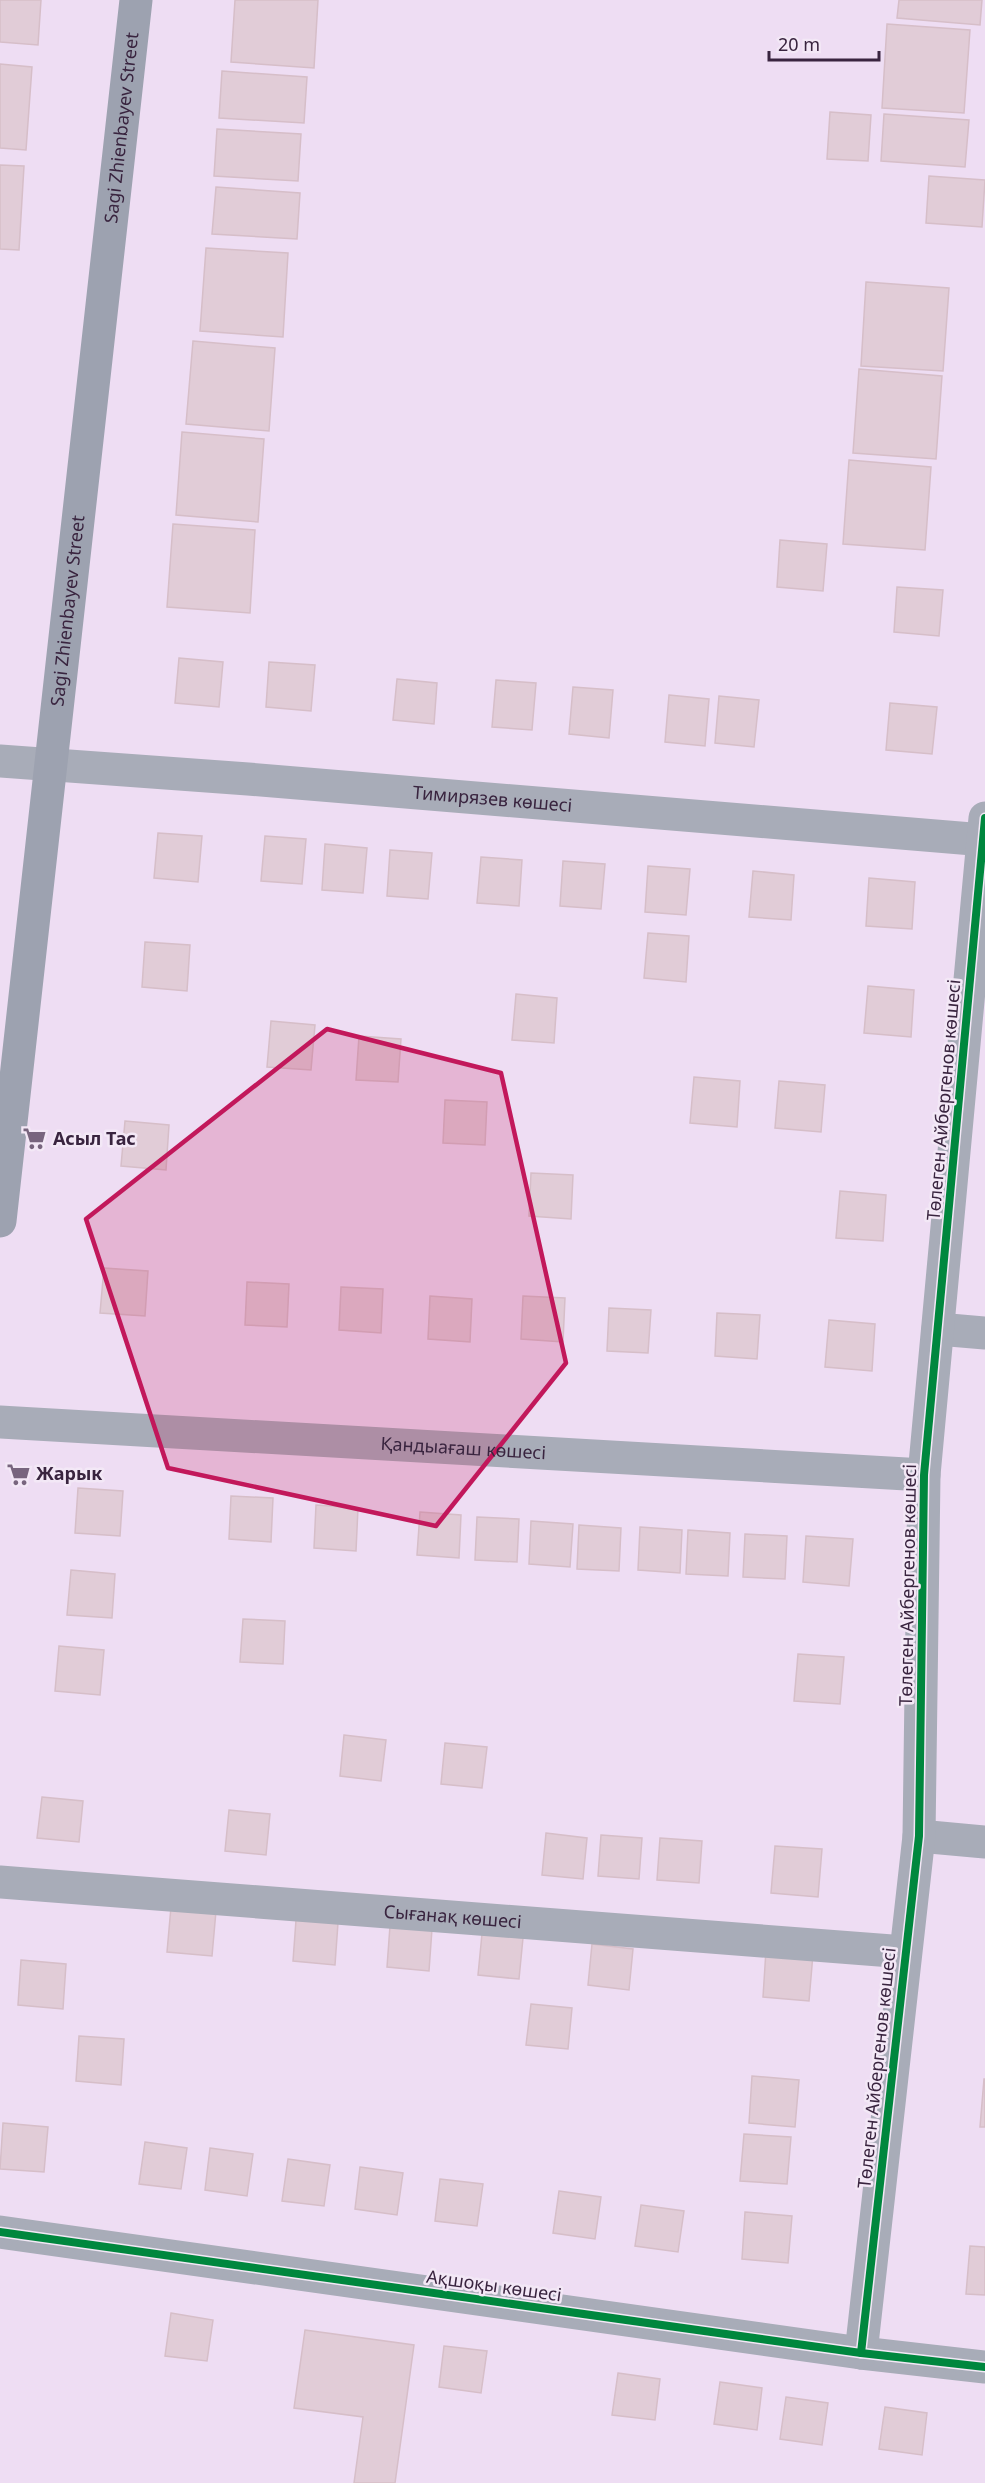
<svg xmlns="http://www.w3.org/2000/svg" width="985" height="2483" viewBox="0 0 985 2483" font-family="'Noto Sans',sans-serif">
<rect width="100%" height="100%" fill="#eeddf3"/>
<!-- building -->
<g fill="#e1ccd7" stroke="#d6bec8" stroke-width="1.5">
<polygon points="0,0 41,0 38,45 0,42"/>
<polygon points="235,0 318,0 314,68 231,62"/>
<polygon points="899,0 982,0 980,25 897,18"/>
<polygon points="887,24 970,30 964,113 882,108"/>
<polygon points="0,64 32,67 26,150 0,148"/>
<polygon points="222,71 307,77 304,123 219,118"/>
<polygon points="830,112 871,115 868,161 827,159"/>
<polygon points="884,114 969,120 965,167 881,161"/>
<polygon points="217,129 301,134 298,181 214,176"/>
<polygon points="0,165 24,166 19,250 0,249"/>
<polygon points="929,176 985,180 982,227 926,223"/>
<polygon points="216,187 300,193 297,239 212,234"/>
<polygon points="206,248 288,253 283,337 200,331"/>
<polygon points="866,282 949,288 943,371 861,366"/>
<polygon points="193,341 275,348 269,431 186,424"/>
<polygon points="859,369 942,376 936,459 853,453"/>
<polygon points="182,432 264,439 258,522 176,515"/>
<polygon points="849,460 931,467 925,550 843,544"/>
<polygon points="173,524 255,530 250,613 167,607"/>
<polygon points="780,540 827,544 823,591 777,587"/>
<polygon points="897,587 943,590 939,636 894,632"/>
<polygon points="179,658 223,662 219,707 175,703"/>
<polygon points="269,662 315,665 311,711 266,707"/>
<polygon points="397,679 437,683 434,724 393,720"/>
<polygon points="496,680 536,683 532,730 492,727"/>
<polygon points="573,687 613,690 609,738 569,734"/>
<polygon points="669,695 709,699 705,746 665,742"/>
<polygon points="719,696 759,700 754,747 715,743"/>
<polygon points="890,703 937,707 932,754 886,750"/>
<polygon points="158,833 202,836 198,882 154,878"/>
<polygon points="265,836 306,839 302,884 261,881"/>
<polygon points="325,844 367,848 363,893 322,890"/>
<polygon points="390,850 432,853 428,899 387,896"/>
<polygon points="481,857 522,860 519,906 477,903"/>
<polygon points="563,861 605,864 601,909 560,906"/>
<polygon points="648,866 690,869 686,915 645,912"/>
<polygon points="753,871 794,875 791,920 749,917"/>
<polygon points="869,878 915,882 912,929 866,926"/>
<polygon points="648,933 689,936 686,982 644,978"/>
<polygon points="145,942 190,945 187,991 142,987"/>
<polygon points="868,986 914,990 911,1037 864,1033"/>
<polygon points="516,994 557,998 554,1043 512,1040"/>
<polygon points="271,1021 315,1025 311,1070 267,1067"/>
<polygon points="359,1036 401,1039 398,1082 356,1080"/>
<polygon points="694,1077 740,1081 737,1127 690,1123"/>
<polygon points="779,1081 825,1085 821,1132 775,1128"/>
<polygon points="445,1100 487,1102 485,1145 443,1143"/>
<polygon points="125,1121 169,1125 166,1170 121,1166"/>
<polygon points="531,1173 573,1175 571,1219 529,1216"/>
<polygon points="840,1191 886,1195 883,1241 836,1238"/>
<polygon points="104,1268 148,1271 145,1316 100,1313"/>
<polygon points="247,1282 289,1284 287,1327 245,1325"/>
<polygon points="341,1287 383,1289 381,1333 339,1330"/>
<polygon points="430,1296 472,1299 470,1342 428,1339"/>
<polygon points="523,1296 565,1298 563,1342 521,1339"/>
<polygon points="609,1308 651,1310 648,1353 607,1351"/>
<polygon points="717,1313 760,1315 757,1359 715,1356"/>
<polygon points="829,1320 875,1324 872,1371 825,1367"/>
<polygon points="78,1488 123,1491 120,1536 75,1533"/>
<polygon points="231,1496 273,1498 271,1542 229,1539"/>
<polygon points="316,1505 358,1508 356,1551 314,1548"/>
<polygon points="420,1512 461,1515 459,1558 417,1555"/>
<polygon points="477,1517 519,1519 517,1562 475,1560"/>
<polygon points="531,1521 573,1524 570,1567 529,1564"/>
<polygon points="579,1525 621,1528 619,1571 577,1569"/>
<polygon points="640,1527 682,1530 680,1573 638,1570"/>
<polygon points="688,1530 730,1533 728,1576 686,1574"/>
<polygon points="745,1534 787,1536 785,1579 743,1577"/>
<polygon points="806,1536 853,1539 849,1586 803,1582"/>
<polygon points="71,1570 115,1574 112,1618 67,1615"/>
<polygon points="243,1619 285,1621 283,1664 240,1662"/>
<polygon points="59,1646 104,1650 100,1695 55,1691"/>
<polygon points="798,1654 844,1657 840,1704 794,1701"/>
<polygon points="344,1735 386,1740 381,1781 340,1776"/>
<polygon points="445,1743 487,1747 482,1788 441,1784"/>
<polygon points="42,1797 83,1801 79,1842 37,1838"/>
<polygon points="229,1810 270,1814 266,1855 225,1851"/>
<polygon points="546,1833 587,1838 583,1879 542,1875"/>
<polygon points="601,1835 642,1838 639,1879 598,1876"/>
<polygon points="660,1838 702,1841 699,1883 657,1880"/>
<polygon points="775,1846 822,1849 818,1897 771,1893"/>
<polygon points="171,1907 216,1911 212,1956 167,1952"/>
<polygon points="296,1920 338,1923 335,1965 293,1961"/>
<polygon points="390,1926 432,1929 429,1971 387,1967"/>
<polygon points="482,1934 523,1938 519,1979 478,1975"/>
<polygon points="592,1944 633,1949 629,1990 588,1985"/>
<polygon points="766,1950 813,1954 809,2001 763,1997"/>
<polygon points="21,1960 66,1964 63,2009 18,2005"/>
<polygon points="531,2004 572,2008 568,2049 526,2045"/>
<polygon points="79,2036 124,2039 121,2085 76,2081"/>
<polygon points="752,2076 799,2080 795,2127 749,2123"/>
<polygon points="984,2079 985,2079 985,2127 980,2127"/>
<polygon points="3,2123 48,2127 44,2172 0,2169"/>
<polygon points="744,2134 791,2137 787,2184 740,2181"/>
<polygon points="145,2142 187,2148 181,2189 139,2184"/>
<polygon points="210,2148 253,2154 247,2196 205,2190"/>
<polygon points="288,2159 330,2165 324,2206 282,2201"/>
<polygon points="360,2167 403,2173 397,2215 355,2209"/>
<polygon points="440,2179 483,2184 477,2226 435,2221"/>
<polygon points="559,2191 601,2197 595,2239 553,2233"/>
<polygon points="641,2205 684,2211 678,2252 635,2246"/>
<polygon points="745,2212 792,2216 788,2263 742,2259"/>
<polygon points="970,2246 985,2247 985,2295 966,2294"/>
<polygon points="171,2313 213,2320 207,2361 165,2356"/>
<polygon points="305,2330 414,2345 395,2483 354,2483 363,2417 294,2408"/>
<polygon points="444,2346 487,2351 481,2393 439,2387"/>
<polygon points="618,2373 660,2379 655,2420 612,2415"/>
<polygon points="720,2382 762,2388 757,2430 714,2424"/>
<polygon points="786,2397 828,2403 822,2445 780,2439"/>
<polygon points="885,2407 927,2413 922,2455 879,2449"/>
</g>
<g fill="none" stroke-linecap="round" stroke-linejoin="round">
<!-- street -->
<g stroke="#a8acb8" stroke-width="33">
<path id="s1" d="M0,761L248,779L985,840"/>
<polyline points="938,1329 985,1333"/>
<path id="s2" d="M0,1422L924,1475"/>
<polyline points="919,1836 985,1842"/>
<path id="s3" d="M0,1882L905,1952"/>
<polyline points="0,2232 861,2353 985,2367"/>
<polyline points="861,2353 919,1836 924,1475 985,818"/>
</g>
<!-- secondary -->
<path stroke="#9da2b0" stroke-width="33" id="s4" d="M0,1221L136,0"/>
<defs>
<g id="cycleway">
<polyline points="0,2232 861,2353 985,2367"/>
<polyline points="861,2353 919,1836 924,1475 985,818"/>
</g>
</defs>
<!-- cycleway casing -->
<use href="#cycleway" stroke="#f3e8f6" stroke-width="11"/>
<!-- cycleway -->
<use href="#cycleway" stroke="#00873e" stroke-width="8"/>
</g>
<!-- marked area -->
<path fill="#c2185b" fill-opacity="0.2" stroke="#c2185b" stroke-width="4.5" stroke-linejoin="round" d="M327,1029L501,1073L566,1363L436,1526L168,1468L86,1219Z"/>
<!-- icons -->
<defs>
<symbol id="supermarket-bare" viewBox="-9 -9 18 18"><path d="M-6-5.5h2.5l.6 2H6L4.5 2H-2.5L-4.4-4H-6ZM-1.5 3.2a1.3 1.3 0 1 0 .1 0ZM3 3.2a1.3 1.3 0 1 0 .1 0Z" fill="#78657e" stroke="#f3e8f6" stroke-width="2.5" paint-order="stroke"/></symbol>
</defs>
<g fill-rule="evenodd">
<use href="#supermarket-bare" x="18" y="1122" width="33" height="33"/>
<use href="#supermarket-bare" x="2" y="1458" width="33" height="33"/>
</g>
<g text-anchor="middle" stroke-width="5" stroke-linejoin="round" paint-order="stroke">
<!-- street labels -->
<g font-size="18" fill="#39243f" stroke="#f3e8f6">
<text dy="6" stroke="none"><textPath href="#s4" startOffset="1100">Sagi Zhienbayev Street</textPath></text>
<text dy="6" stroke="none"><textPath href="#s4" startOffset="614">Sagi Zhienbayev Street</textPath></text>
<text dy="6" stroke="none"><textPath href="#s1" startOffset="494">Тимирязев көшесі</textPath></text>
<text transform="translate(944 1100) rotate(-85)" y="6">Төлеген Айбергенов көшесі</text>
<text dy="6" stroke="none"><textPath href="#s2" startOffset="464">Қандыағаш көшесі</textPath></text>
<text transform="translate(908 1585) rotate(-89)" y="6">Төлеген Айбергенов көшесі</text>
<text dy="6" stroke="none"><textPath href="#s3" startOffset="454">Сығанақ көшесі</textPath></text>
<text transform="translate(877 2068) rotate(-84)" y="6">Төлеген Айбергенов көшесі</text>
<text transform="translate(494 2286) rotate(8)" y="6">Ақшоқы көшесі</text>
</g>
<!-- poi labels -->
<g font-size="18" font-weight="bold" fill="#39243f" stroke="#f3e8f6" text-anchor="start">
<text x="53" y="1145">Асыл Тас</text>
<text x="36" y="1480">Жарык</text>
</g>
</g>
<!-- scale -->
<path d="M769 51v9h110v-9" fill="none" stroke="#39243f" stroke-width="3"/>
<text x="778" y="51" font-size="18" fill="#39243f" stroke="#f3e8f6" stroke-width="4.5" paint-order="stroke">20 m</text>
</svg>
